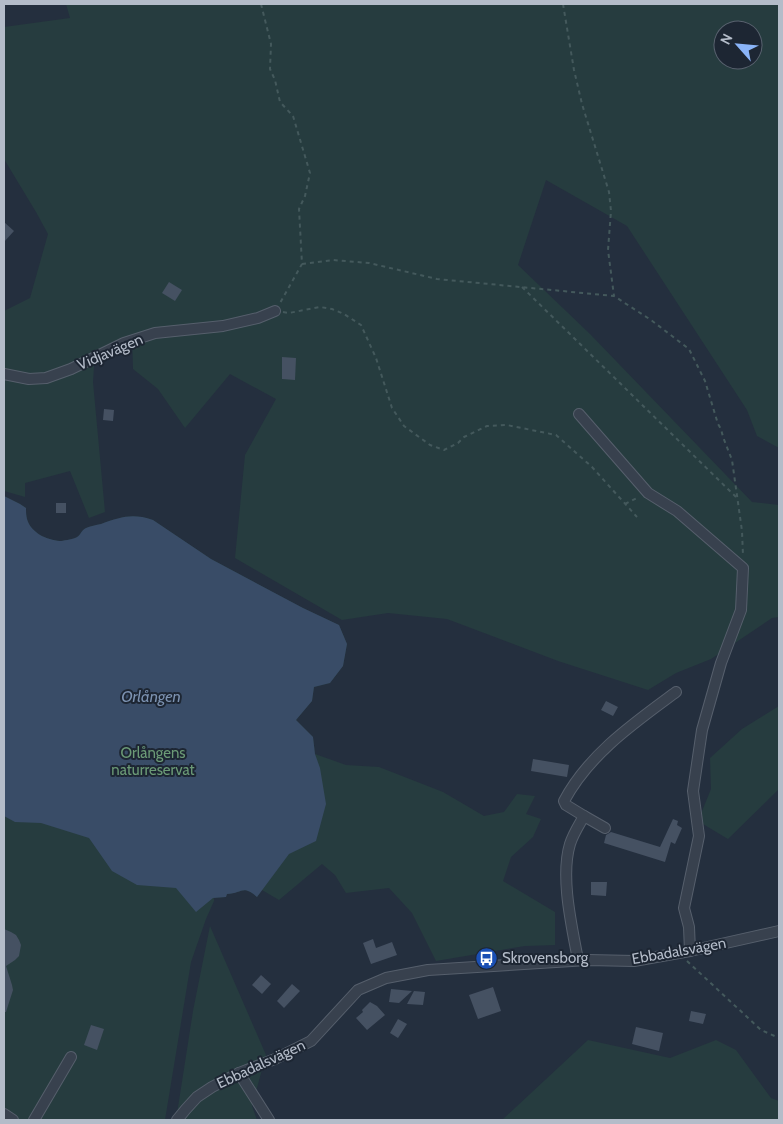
<svg xmlns="http://www.w3.org/2000/svg" width="783" height="1124" viewBox="0 0 783 1124" font-family="Cabin,sans-serif">
<rect width="100%" height="100%" fill="#242f3e"/>
<!-- green -->
<g fill="#263c3f" fill-rule="evenodd">
<path d="M66,4H779V448L757,436L747,410L627,226L546,180L518,265L590,334L752,502L779,505V617L772,618L711,659L676,673L648,690L558,661L447,619L388,613L342,620L235,558L245,455L276,399L230,374L185,428L158,389L133,369L132,335L95,351L93,382L105,512L89,518L70,471L25,483V497L4,491V311L30,298L48,234L36,212L4,159V27L70,18ZM723,30H753V60H723Z"/>
<path d="M4,496L20,504L26,508C26,511 26,515 27,519C31,533 47,540 60,541C62,541 72,539 75,538C80,537 81,530 86,528C90,526 96,525 101,524C121,517 132,513 153,520L211,559L303,608L339,625L347,644L343,666L330,683L314,687L312,701L296,720L313,737L315,754L346,765L379,767L443,792L484,816L504,812L517,794L535,796L526,814L541,819L533,837L511,857L503,881L555,912V945L525,946L436,961L412,913L389,888L346,893L335,875L322,864L279,900L262,890L257,897C242,884 242,894 227,894L226,897L214,898V901L206,919L191,962L165,1120H4Z"/>
<polygon points="779,706 779,789 728,839 698,821 711,789 710,758 742,729"/>
<polygon points="210,926 266,1055 252,1106 257,1120 176,1120 193,1011"/>
<polygon points="588,1040 670,1058 716,1040 736,1050 771,1098 779,1101 779,1120 502,1120"/>
</g>
<!-- water -->
<path fill="#394c67" d="M4,496L20,504L26,508C26,511 26,515 27,519C31,533 47,540 60,541C62,541 72,539 75,538C80,537 81,530 86,528C90,526 96,525 101,524C121,517 132,513 153,520L211,559L303,608L339,625L347,644L343,666L330,683L314,687L312,701L296,720L313,737L315,754L320,768L326,804L316,841L289,854L257,897C242,884 242,894 227,894L226,897L213,898L196,912L176,888L137,885L112,871L89,838L41,823L15,822L4,816Z"/>
<!-- building -->
<g fill="#455162">
<polygon points="4,222 14,231 4,242"/>
<polygon points="169,282 182,290 175,301 162,293"/>
<polygon points="282,357 296,358 295,380 282,379"/>
<polygon points="104,409 114,410 113,421 103,420"/>
<rect x="56" y="503" width="10" height="10"/>
<polygon points="606,701 618,707 613,716 601,710"/>
<polygon points="533,759 569,765 567,777 531,771"/>
<polygon points="673,819 678,821 677,825 682,828 675,844 671,842 665,862 604,843 606,835 611,832 660,847"/>
<polygon points="591,882 607,882 606,896 591,895"/>
<polygon points="4,929 11,932 16,935 19,940 21,945 19,956 15,960 6,966 12,985 13,990 6,1012 4,1012"/>
<polygon points="373,939 376,948 392,942 397,955 371,964 363,943"/>
<polygon points="261,975 271,984 262,994 252,985"/>
<polygon points="292,984 300,991 284,1008 277,1001"/>
<polygon points="493,987 501,1011 478,1019 469,995"/>
<polygon points="391,989 412,991 399,1003 389,1002"/>
<polygon points="414,991 425,992 423,1005 407,1004"/>
<polygon points="370,1002 377,1006 385,1015 367,1030 356,1018 363,1012 362,1010"/>
<polygon points="691,1011 706,1014 703,1024 689,1021"/>
<polygon points="398,1019 407,1024 398,1038 390,1033"/>
<polygon points="91,1025 104,1029 97,1050 84,1045"/>
<polygon points="636,1027 663,1033 659,1051 632,1044"/>
</g>
<g fill="none" stroke-linecap="round" stroke-linejoin="round">
<defs>
<g id="minor">
<polyline points="4,374 29,379 46,378 71,369 124,343 155,333 223,326 258,318 275,311"/>
<polyline points="579,414 648,493 677,511 743,568 741,610 721,663 702,730 693,791 699,836 684,908 689,927 690,951"/>
<polyline points="584,816 605,828"/>
<path d="M578,960C572,927 560,877 570,844C573,834 579,825 584,816L566,805L564,801C589,754 634,723 676,692"/>
<polyline points="239,1073 269,1120"/>
<polyline points="4,1114 13,1120"/>
<polyline points="34,1120 71,1057"/>
<polyline points="177,1120 186,1109 197,1097 212,1087 239,1073 275,1059 311,1041 358,990 386,978 428,970 588,960 634,961 690,951 779,931"/>
</g>
</defs>
<!-- minor casing -->
<use href="#minor" stroke="#565f6c" stroke-width="12"/>
<!-- path -->
<g stroke="#44595c" stroke-width="2" stroke-dasharray="4 4" stroke-linecap="butt">
<polyline points="261,4 271,44 270,69 275,80 280,102 293,116 310,173 305,196 299,209 302,264 280,303"/>
<polyline points="563,4 574,70 582,104 609,192 611,211 608,250 614,296"/>
<polyline points="302,264 333,260 369,263 437,279 614,296 651,320 689,349 705,381 718,424 721,429 723,437 732,460 742,531 743,555"/>
<polyline points="522,287 736,497"/>
<polyline points="283,312 289,313 320,307 332,309 344,314 361,325 376,358 392,408 404,426 430,445 444,450 458,443 464,437 487,426 507,425 556,435 592,467 637,517"/>
<polyline points="625,504 639,497"/>
<polyline points="687,961 761,1030 779,1038"/>
</g>
<!-- minor -->
<use href="#minor" stroke="#38414e" stroke-width="10"/>
</g>
<!-- icons -->
<defs>
<symbol id="bus-disc" viewBox="-11 -11 22 22"><circle r="9.5" fill="#1a4fb4" stroke="#1d2633"/><path d="M-5-6H5V4H4V6H2V4H-2V6H-4V4H-5ZM-3.5-4V0h7V-4ZM-3.5 1.2v1.5H-2V1.2ZM2 1.2v1.5H3.5V1.2Z" fill="#fff"/></symbol>
</defs>
<g fill-rule="evenodd">
<use href="#bus-disc" x="474" y="946" width="25" height="25"/>
</g>
<g text-anchor="middle" stroke-width="4" stroke-linejoin="round" paint-order="stroke">
<!-- street labels -->
<g font-size="15" fill="#b4bcc9" stroke="#1d2633">
<text transform="translate(110 352) rotate(-23)" y="5">Vidjavägen</text>
<text transform="translate(679 951) rotate(-10)" y="5">Ebbadalsvägen</text>
<text transform="translate(261 1064) rotate(-25)" y="5">Ebbadalsvägen</text>
</g>
<!-- park labels -->
<g font-size="15" fill="#6b9a76" stroke="#1d2633">
<text x="153" y="758">Orlångens<tspan x="153" dy="17">naturreservat</tspan></text>
</g>
<!-- poi labels -->
<g font-size="15" fill="#b4bcc9" stroke="#1d2633" text-anchor="start">
<text x="502" y="963">Skrovensborg</text>
</g>
<!-- water labels -->
<g font-size="16" font-style="italic" fill="#7c92b1" stroke="#1d2633">
<text x="151" y="702">Orlången</text>
</g>
</g>
<!-- border -->
<rect width="783" height="1124" fill="none" stroke="#b4bcc9" stroke-width="10"/>
<!-- north arrow -->
<g transform="translate(738 45) rotate(297)"><circle r="24" fill="#1d2633" stroke="#59626f"/>
<path d="M0-4L9 19L0 12L-9 19Z" fill="#8ab4f8"/>
<text y="-8" font-size="14" font-weight="bold" text-anchor="middle" fill="#b4bcc9">N</text>
</g>
</svg>
